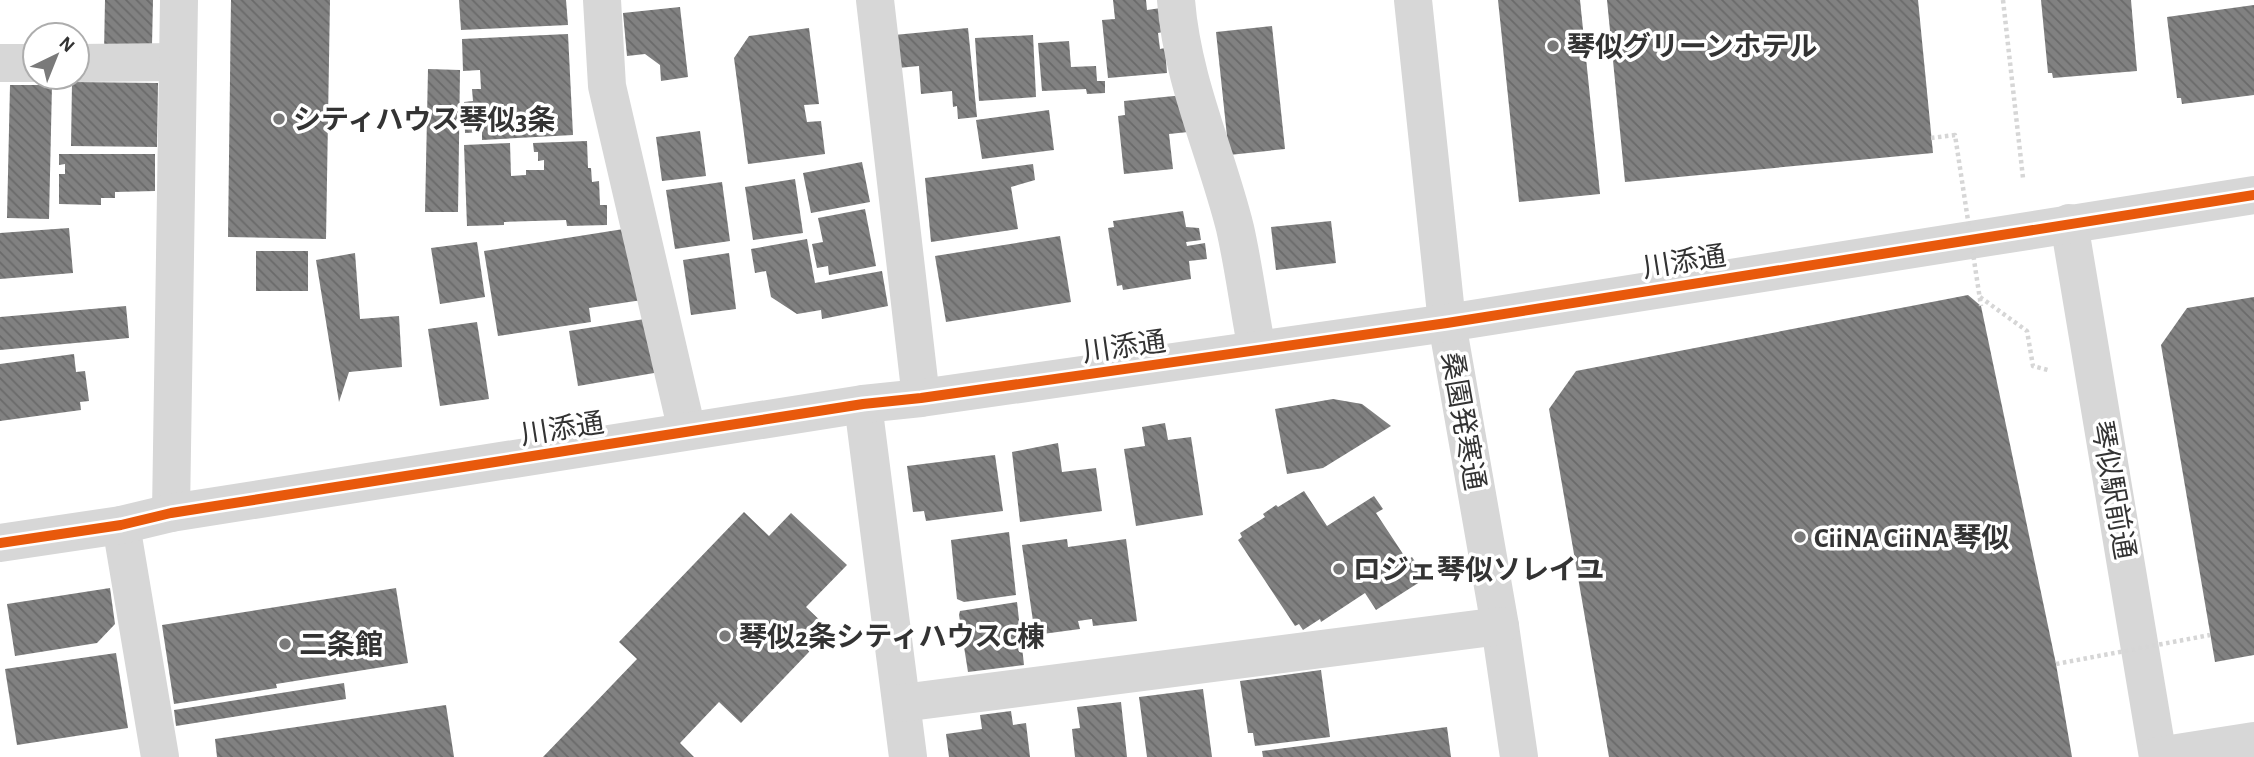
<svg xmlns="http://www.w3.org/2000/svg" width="2254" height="757" viewBox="0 0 2254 757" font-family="'Alegreya Sans','Noto Sans JP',sans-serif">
<defs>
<pattern id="building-back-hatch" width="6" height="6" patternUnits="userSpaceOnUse" patternTransform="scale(1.75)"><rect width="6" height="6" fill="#818181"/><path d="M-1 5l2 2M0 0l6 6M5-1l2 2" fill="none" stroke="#6a6a6a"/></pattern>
</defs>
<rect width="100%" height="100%" fill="#fff"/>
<!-- building -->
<g fill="url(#building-back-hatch)">
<polygon points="105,0 153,0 152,45 104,53"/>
<polygon points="231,0 330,0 326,239 228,237"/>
<polygon points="459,0 566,0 568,25 461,30"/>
<polygon points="1113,0 1146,0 1147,10 1161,8 1163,32 1158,33 1160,49 1165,48 1167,73 1108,78 1102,20 1115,19"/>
<polygon points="1498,0 1580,0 1600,194 1519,202"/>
<polygon points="1607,0 1918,0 1933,153 1625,182"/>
<polygon points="2041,0 2131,0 2137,71 2053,78 2052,73 2048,73"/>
<polygon points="2254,5 2254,95 2182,104 2181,98 2177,98 2167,17"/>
<polygon points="680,7 688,77 661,81 660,65 645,54 627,56 623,13"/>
<polygon points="1272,26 1285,149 1229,155 1216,32"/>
<polygon points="809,28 819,104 804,105 807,122 821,121 825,154 748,164 734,58 749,36"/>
<polygon points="968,28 977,117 958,119 957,106 953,107 952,91 921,94 919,66 898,68 894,35"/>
<polygon points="568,34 573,135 482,140 482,132 465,133 464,102 473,101 472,89 481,89 480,70 463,71 462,39"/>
<polygon points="1033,35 1036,97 979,101 975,38"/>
<polygon points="1069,41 1071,67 1096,66 1097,81 1105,81 1105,93 1087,94 1086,89 1042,91 1038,43"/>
<polygon points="428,69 460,70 458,212 425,212"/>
<polygon points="72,82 158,83 157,147 71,146"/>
<polygon points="10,85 52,85 49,219 7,218"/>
<polygon points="1184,95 1188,132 1169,134 1173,169 1124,174 1118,116 1125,115 1124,101"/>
<polygon points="1049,110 1054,150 982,159 976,120"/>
<polygon points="700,131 706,176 662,181 656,137"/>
<polygon points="587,141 588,168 591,168 592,182 599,181 600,205 607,205 607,225 567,226 566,220 504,222 504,225 467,226 464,145 510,143 511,176 526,175 526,170 544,170 544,160 538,161 538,152 534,152 533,143"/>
<polygon points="59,154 155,154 155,191 115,192 115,198 101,198 101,205 59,204 59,174 65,174 65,164 59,165"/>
<polygon points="862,162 870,202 811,213 803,173"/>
<polygon points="1033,164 1035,180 1011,187 1018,229 931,242 925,178"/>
<polygon points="795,179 803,233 753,240 745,187"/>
<polygon points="722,182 730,241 675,249 666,190"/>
<polygon points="865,209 876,266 829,275 828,266 817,268 812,244 823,242 818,218"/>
<polygon points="1183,211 1186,227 1199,228 1201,240 1186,242 1187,246 1205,243 1207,259 1189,261 1191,279 1123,290 1122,285 1117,286 1108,228 1114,227 1113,221"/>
<polygon points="1331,221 1336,263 1276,270 1271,227"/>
<polygon points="69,228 73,273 0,279 0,233"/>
<polygon points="630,228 642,300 589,308 591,322 498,336 484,251"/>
<polygon points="1060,236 1071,302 946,322 935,256"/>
<polygon points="807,239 815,283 882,271 888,306 822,319 821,310 797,314 771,297 766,271 755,273 751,249"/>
<polygon points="477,242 485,297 440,304 431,248"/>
<rect x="256" y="251" width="52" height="40"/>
<polygon points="355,253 360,319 399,316 402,367 349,372 339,402 316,260"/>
<polygon points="729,253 736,309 691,315 683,260"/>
<polygon points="1968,295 1981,306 2056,664 2072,757 1609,757 1549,409 1576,371"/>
<polygon points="2254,297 2254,655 2215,662 2161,345 2187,308"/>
<polygon points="126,306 129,338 0,350 0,317"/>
<polygon points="651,318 660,372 578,386 569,331"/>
<polygon points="477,322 489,399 440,406 428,329"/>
<polygon points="74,354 76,372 85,371 89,401 80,402 81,410 0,421 0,364"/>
<polygon points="1333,399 1362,404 1391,426 1323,468 1287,474 1275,409"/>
<polygon points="1165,423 1168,440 1191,437 1203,515 1136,526 1124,449 1145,446 1142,427"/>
<polygon points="1058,443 1062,472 1096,468 1102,511 1020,522 1012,452"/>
<polygon points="995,455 1003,511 926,521 924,511 913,512 907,466"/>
<polygon points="1304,491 1327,526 1374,496 1383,509 1376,513 1407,560 1412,557 1426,578 1376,610 1365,593 1321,622 1320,619 1303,630 1299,624 1295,626 1238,540 1242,537 1240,533 1265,517 1263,514 1276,505 1278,507"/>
<polygon points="744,512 769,536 791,513 847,565 806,607 830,630 741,723 719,702 680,743 694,757 543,757 637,659 619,642"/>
<polygon points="1009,532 1016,595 964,602 957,599 951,540"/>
<polygon points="1067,539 1068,547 1126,539 1137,621 1093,626 1092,619 1078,621 1080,629 1035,635 1022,545"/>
<polygon points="110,588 115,624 97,643 15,656 7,604"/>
<polygon points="396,588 408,663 276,684 277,688 174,704 162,625"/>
<polygon points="1017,602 1024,665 968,672 959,615 960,611"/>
<polygon points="116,653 128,728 17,745 5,669"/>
<polygon points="1321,670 1330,737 1255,746 1253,733 1248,733 1240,681"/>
<polygon points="344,683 346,699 176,726 174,710"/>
<polygon points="1203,689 1212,757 1147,757 1139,697"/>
<polygon points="1121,702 1127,757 1075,757 1072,729 1080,728 1077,707"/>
<polygon points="446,705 454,757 217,757 215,739"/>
<polygon points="1011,711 1013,725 1026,723 1030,757 949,757 946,734 982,729 980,715"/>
<polygon points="1447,727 1451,757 1263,757 1262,751"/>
</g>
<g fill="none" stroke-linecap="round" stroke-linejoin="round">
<!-- path -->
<g stroke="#d6d6d6" stroke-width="4.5" stroke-dasharray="3.5 3.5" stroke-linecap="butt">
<polyline points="2003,0 2023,178"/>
<polyline points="1980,297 2027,331 2033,366 2048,370"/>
</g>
<!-- minor -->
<g stroke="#d7d7d7" stroke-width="38">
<polyline points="602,0 607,86 687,431"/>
<polyline points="875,0 921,398"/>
<path d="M1176,0C1182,80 1216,152 1235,228C1244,268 1249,309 1257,350"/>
<polyline points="1413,0 1447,323 1500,626 1519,757"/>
<polyline points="0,63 35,63"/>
<polyline points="77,63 178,62"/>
<polyline points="2069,223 2158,757"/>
<polyline points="863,404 908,757"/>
<polyline points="171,513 179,0"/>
<polyline points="121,525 160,757"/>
<polyline points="0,543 121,525 171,513 863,404 921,398 1447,323 2254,195"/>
<polyline points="902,703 1500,626"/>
<polyline points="2158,756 2254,741"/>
</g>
<!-- path-bridge -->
<g stroke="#d6d6d6" stroke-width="4.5" stroke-dasharray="3.5 3.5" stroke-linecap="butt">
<polyline points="1931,138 1955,135 1981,306"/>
<polyline points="2056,664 2210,635"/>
</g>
<defs>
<polyline id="cycleway" points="0,543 121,525 171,513 863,404 921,398 1447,323 2254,195"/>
</defs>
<!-- cycleway casing -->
<use href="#cycleway" stroke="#fff" stroke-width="15"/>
<!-- cycleway -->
<use href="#cycleway" stroke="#e8590c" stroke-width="10"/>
</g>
<!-- markers -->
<g fill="#7a7a7a" stroke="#fff" stroke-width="2.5">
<circle cx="1553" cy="46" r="7"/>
<circle cx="279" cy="119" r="7"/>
<circle cx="1800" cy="537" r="7"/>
<circle cx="1339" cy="569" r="7"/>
<circle cx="725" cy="636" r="7"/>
<circle cx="285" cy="644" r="7"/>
</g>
<g text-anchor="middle" stroke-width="7" stroke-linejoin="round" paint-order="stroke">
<!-- poi labels -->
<g font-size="28" font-weight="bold" fill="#333" stroke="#fff" text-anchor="start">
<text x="1567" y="56">琴似グリーンホテル</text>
<text x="293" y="129">シティハウス琴似3条</text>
<text x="1814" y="547">CiiNA CiiNA 琴似</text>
<text x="1353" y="579">ロジェ琴似ソレイユ</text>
<text x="739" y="646">琴似2条シティハウスC棟</text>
<text x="299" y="654">二条館</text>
</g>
<!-- street labels -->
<g font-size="28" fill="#333" stroke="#fff">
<text transform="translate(1684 261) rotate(-9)" y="10">川添通</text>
<text transform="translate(1124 346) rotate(-8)" y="10">川添通</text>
<text transform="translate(1464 421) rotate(80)" y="10">桑園発寒通</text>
<text transform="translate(562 428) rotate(-9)" y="10">川添通</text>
<text transform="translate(2114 490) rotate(80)" y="10">琴似駅前通</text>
</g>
</g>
<!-- north arrow -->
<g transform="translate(56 56) rotate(43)"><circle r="33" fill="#ffffff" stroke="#adadad" stroke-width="2"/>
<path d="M0-5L12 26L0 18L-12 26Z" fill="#7a7a7a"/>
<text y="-10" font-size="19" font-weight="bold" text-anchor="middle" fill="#333333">N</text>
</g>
</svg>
